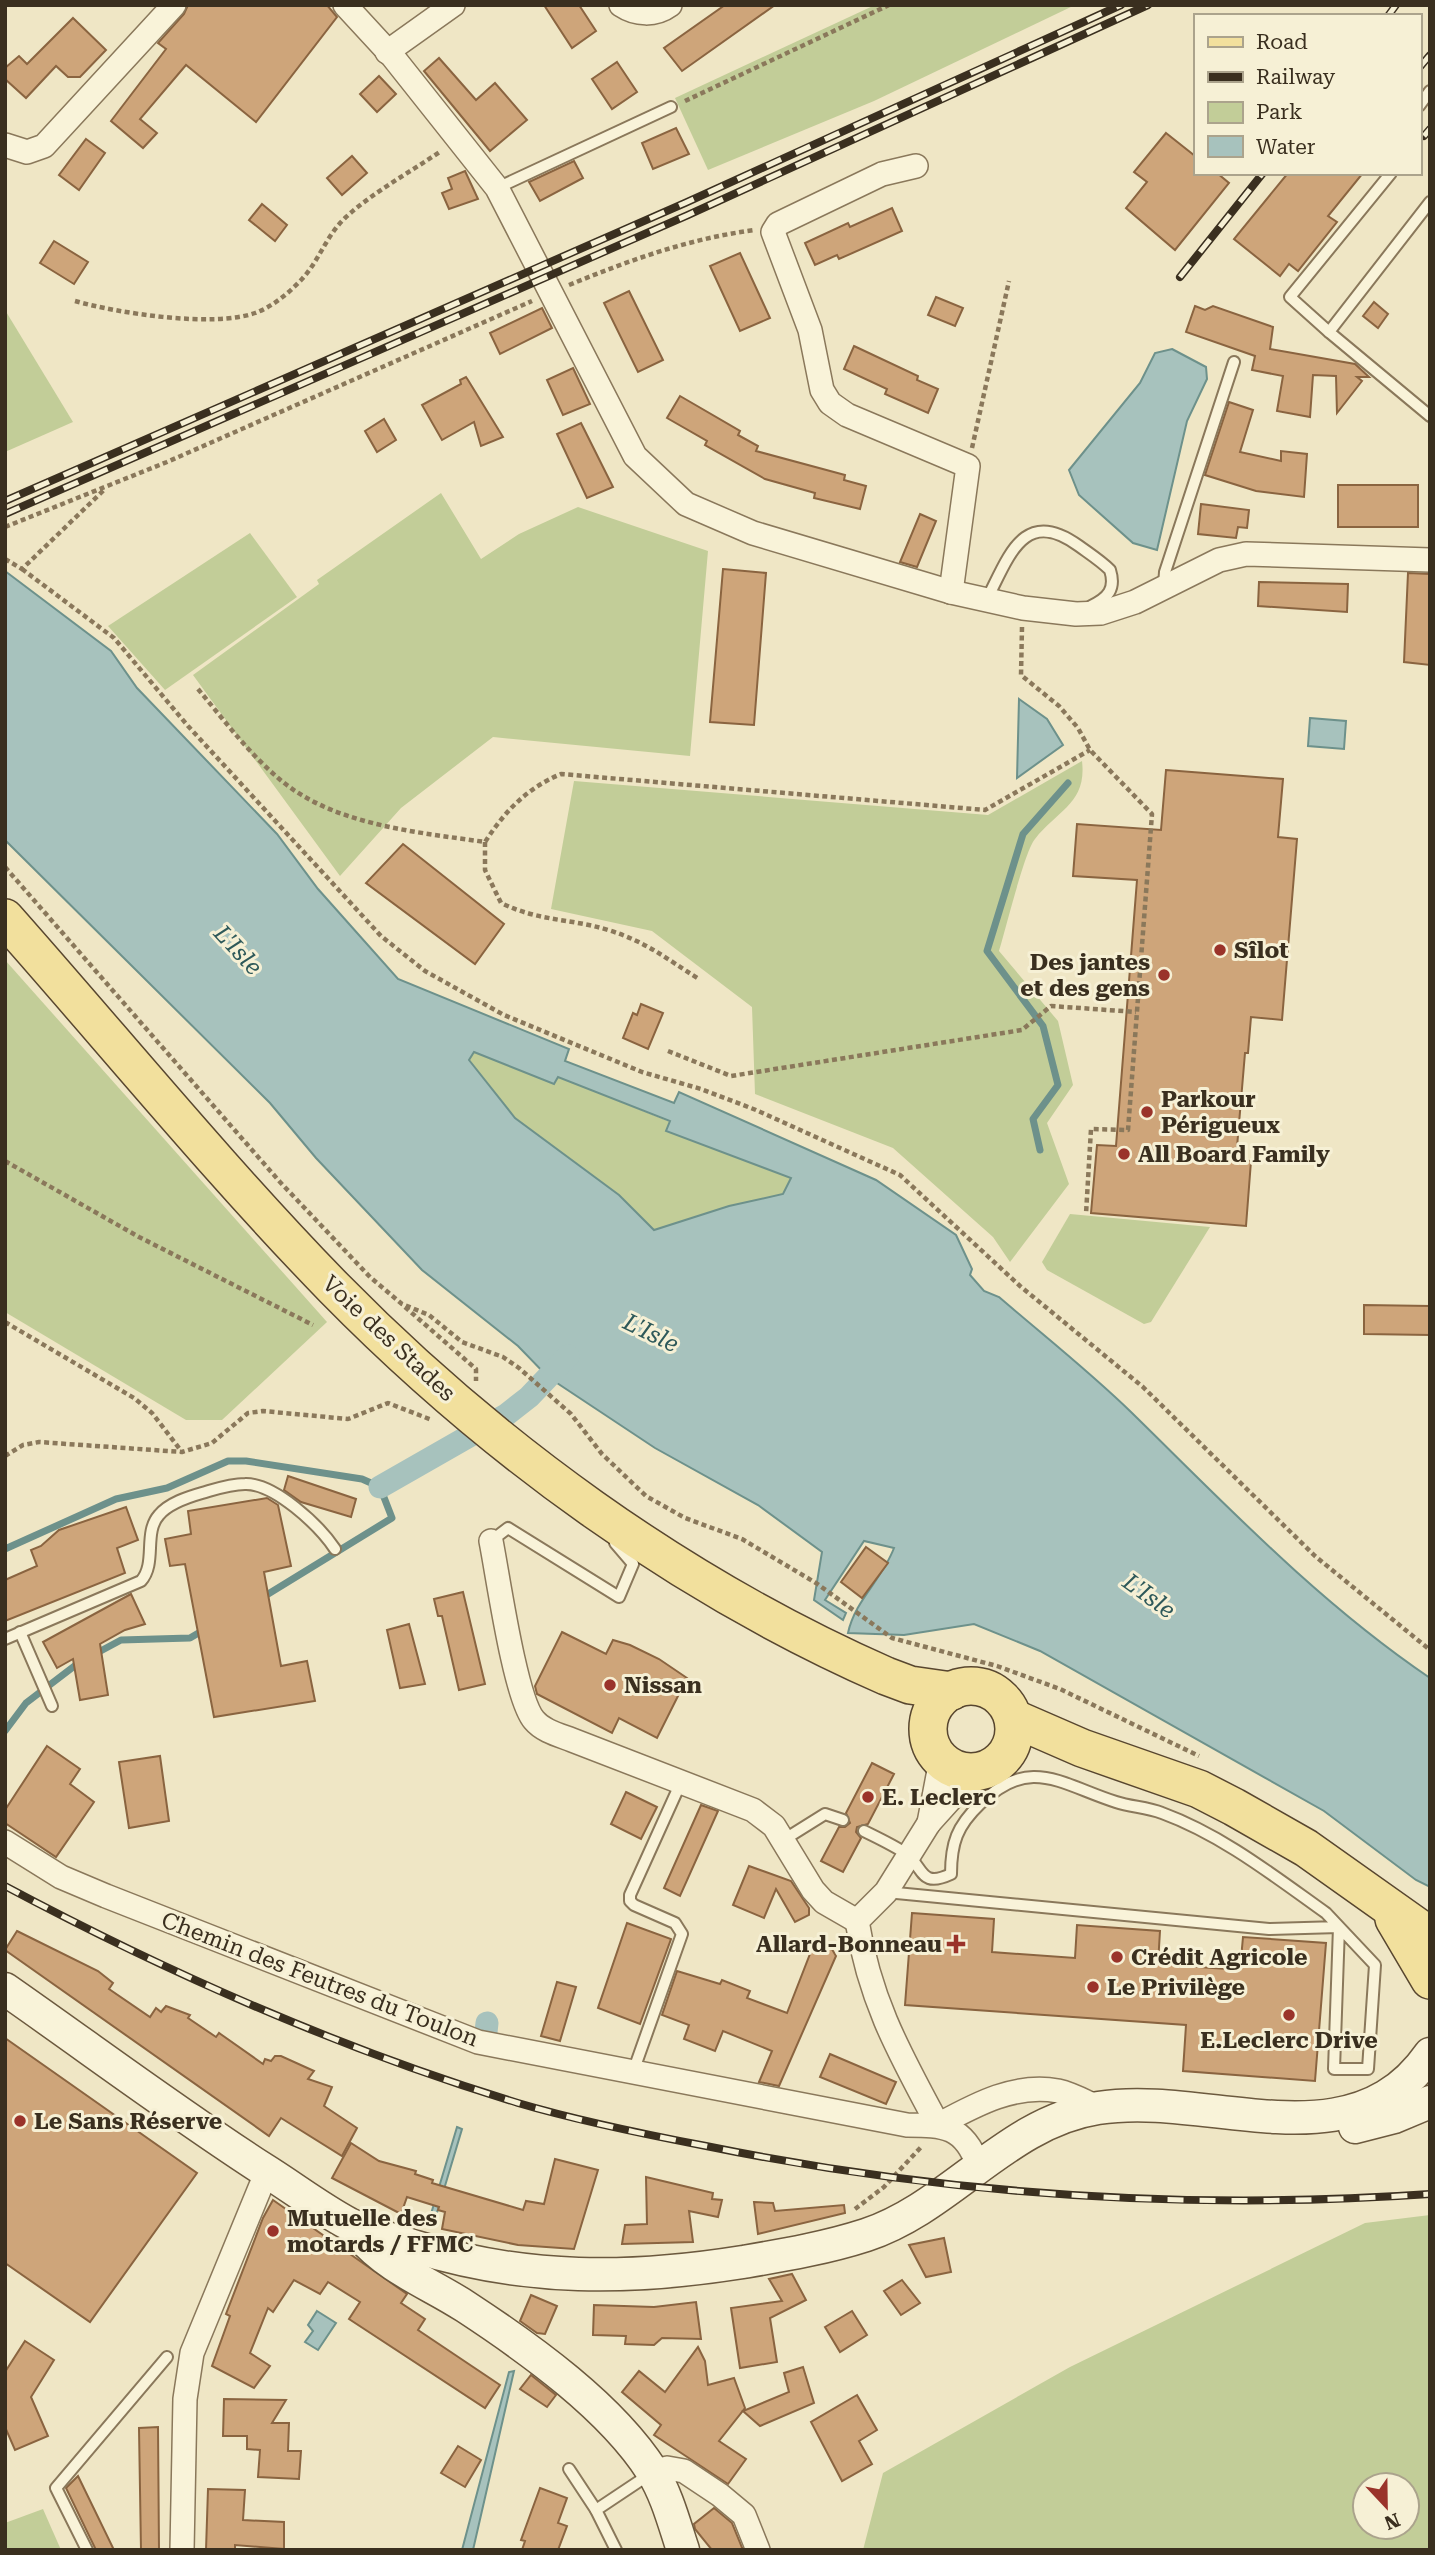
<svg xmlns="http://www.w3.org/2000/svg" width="1435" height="2555" viewBox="0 0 1435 2555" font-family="'Roboto Serif',serif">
<rect width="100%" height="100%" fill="#efe6c5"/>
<!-- green -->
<g fill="#c2cd98" fill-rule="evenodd">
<polygon points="875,5 1075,5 874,101 708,170 675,98"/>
<polygon points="5,310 73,422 5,452"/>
<polygon points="441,493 481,559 519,534 578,507 708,551 690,756 493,737 401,808 340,876 193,675 319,584 317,580"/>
<polygon points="250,533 297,597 165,690 108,626"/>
<path d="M1082,761C1087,803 1058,810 1035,839C1025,850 1005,932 999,951L1058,1021L1073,1085L1047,1123L1069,1184L1010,1262L993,1237L893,1148L755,1094L752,1007L652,931L551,909L574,781L988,815Z"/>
<polygon points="5,960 327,1322 222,1420 186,1420 5,1312"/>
<polygon points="474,1052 553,1083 557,1076 670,1122 667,1131 791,1177 783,1194 729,1206 654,1230 619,1195 515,1118 469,1060"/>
<polygon points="1070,1214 1210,1227 1151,1322 1144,1324 1047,1270 1042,1262"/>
<path d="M1430,2215V2550H863L883,2473L1070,2367L1365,2223ZM1365,2485H1407V2527H1365Z"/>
<polygon points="43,2509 61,2550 5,2550 5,2523"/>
</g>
<!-- water -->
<g fill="#a7c2bd" stroke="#6d918b" stroke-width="2" fill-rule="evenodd">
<polygon points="1172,349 1206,367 1207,379 1187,421 1157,550 1133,543 1079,495 1069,470 1140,383 1155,353"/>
<path d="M5,571L111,651L137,688L277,834L318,889L398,979L569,1049L565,1061L674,1103L679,1092L876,1180L956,1235L972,1269L970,1275L984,1291L999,1297C1043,1335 1089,1371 1131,1412C1226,1505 1319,1603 1430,1678V1887L1416,1880L1324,1811L1040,1651L974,1624L904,1635L848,1633C855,1600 882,1580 894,1548L864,1541L825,1600L846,1613L843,1620L814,1600L822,1552L758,1505L655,1448L548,1377L518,1346L422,1270L316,1158L270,1103L5,840ZM474,1052L554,1084L558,1077L670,1121L666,1131L791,1178L783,1194L729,1206L654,1230L619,1195L515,1118L469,1060Z"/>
<polygon points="1019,699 1047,719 1063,745 1017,778"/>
<polygon points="1310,718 1346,721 1344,749 1308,746"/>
<polygon points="457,2127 462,2129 433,2226 428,2224"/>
<polygon points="317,2311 336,2323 318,2350 305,2342 313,2331 308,2325"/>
<polygon points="514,2371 473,2550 462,2550 509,2372"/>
</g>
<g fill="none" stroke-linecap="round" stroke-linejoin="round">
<!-- stream -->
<g stroke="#6d918b" stroke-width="7">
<polyline points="1040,1150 1033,1119 1058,1085 1043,1026 987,951 1023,834 1068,783"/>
<polyline points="5,1549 116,1499 167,1488 228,1461 246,1461 362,1479 380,1487 392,1518 260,1599"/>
<polyline points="95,1654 121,1640 190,1638 207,1628"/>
<polyline points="5,1731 26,1703 81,1661"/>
</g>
<!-- canal -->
<g stroke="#a7c2bd" stroke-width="23">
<polyline points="380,1487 506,1415 529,1397 568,1356"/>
<polyline points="486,2032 487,2023"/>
</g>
</g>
<!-- building -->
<g fill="#cea57a" stroke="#8a6440" stroke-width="2">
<polygon points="188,5 327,5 337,17 256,122 186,65 140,119 157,133 143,148 111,121 166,49 158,43 184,14"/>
<polygon points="544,5 579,5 596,31 572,48"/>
<polygon points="725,5 775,5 682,71 664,48"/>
<polygon points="73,18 106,50 80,77 68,77 56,66 26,98 5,79 5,68 19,56 27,64"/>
<polygon points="439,58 476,100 495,83 527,120 490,151 424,71"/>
<polygon points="617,62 637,92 612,109 592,79"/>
<polygon points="379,76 396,94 377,112 360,94"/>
<polygon points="676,128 689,154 653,169 642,143"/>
<polygon points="1166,133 1195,156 1195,173 1217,173 1229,183 1175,250 1126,208 1147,182 1134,172"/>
<polygon points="86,139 105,153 79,190 59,175"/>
<polygon points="352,156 367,173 342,195 327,178"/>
<polygon points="574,161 583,178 540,201 529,182"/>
<polygon points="465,171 478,199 449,209 442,193 452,189 448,178"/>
<polygon points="1288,173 1363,173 1328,216 1337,222 1298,271 1289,264 1280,276 1234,239"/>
<polygon points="262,204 287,225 275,241 249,220"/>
<polygon points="892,208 902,231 839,259 837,255 815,265 805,243 848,223 850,227"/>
<polygon points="54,241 88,262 74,284 40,263"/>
<polygon points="740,253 770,318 740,331 710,266"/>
<polygon points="629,291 663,360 638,372 604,303"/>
<polygon points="936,297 963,308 955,326 928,315"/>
<polygon points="1374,302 1388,314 1378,328 1363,316"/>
<polygon points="1195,306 1205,310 1213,306 1273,327 1270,349 1355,364 1369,377 1357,377 1362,381 1337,413 1336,376 1313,375 1310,417 1277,411 1283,376 1252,370 1255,356 1186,332"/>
<polygon points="542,308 552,328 500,354 490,333"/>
<polygon points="854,346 918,376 917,380 938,389 928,413 885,394 887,389 844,369"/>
<polygon points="573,368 590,404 563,415 547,380"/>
<polygon points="466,377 468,380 503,437 481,446 474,422 442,440 422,405 461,384 460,380"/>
<polygon points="680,396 740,431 738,435 758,446 756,451 845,475 844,480 866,486 860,509 814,498 815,493 765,479 705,445 707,441 667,418"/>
<polygon points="1229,402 1253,410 1240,452 1281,461 1281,451 1307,454 1304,497 1256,491 1205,475"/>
<polygon points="384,419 396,440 377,452 365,431"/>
<polygon points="581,423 613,487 587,498 557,434"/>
<rect x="1338" y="485" width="80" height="42"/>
<polygon points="1201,504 1249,510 1247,528 1238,527 1236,538 1198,534"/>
<polygon points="920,514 936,521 917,567 900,562"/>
<polygon points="723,569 766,573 754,725 710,722"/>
<polygon points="1408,573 1430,574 1430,665 1404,662"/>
<polygon points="1259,582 1348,584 1347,612 1258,606"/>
<polygon points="1166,770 1283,779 1278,837 1297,839 1282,1020 1251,1017 1248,1053 1245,1053 1236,1159 1251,1161 1246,1226 1091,1213 1097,1145 1116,1146 1137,880 1073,876 1077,824 1161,830"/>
<polygon points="403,844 504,924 475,964 366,883"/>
<polygon points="641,1004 663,1013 648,1049 623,1038 633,1013 637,1015"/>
<polygon points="1364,1305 1430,1306 1430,1335 1364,1334"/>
<polygon points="288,1476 356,1499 351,1517 301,1502 284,1490"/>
<polygon points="267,1498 278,1505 291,1566 264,1572 281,1666 307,1661 315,1701 214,1717 185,1564 170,1566 165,1539 191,1534 188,1511"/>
<polygon points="126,1507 138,1540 117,1548 125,1573 5,1621 5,1580 37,1566 31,1550 41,1546 59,1530"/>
<polygon points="866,1547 888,1563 862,1598 841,1582"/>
<polygon points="463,1592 485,1684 459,1690 442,1616 438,1616 434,1599"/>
<polygon points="131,1594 145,1624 125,1630 100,1644 108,1695 80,1700 73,1659 57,1668 43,1642"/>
<polygon points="409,1624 425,1684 400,1688 387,1630"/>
<polygon points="562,1632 606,1654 613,1640 630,1645 659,1659 687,1678 657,1738 619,1718 612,1733 537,1694 535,1686"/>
<polygon points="47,1746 80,1769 70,1784 94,1802 56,1857 5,1823 5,1810"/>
<polygon points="160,1756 169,1821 129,1828 119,1762"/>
<polygon points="872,1763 894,1774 868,1824 857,1827 856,1832 861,1838 843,1872 821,1861 839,1827 845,1827 850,1823 846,1813"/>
<polygon points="626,1792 657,1807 641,1839 611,1824"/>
<polygon points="701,1805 718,1811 680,1896 664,1888"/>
<polygon points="749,1866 791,1881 809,1908 809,1915 795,1922 776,1889 764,1918 733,1905"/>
<polygon points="912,1913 994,1919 992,1952 1075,1958 1077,1925 1160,1931 1158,1964 1240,1970 1243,1937 1326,1943 1315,2081 1183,2071 1186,2025 905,2005"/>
<polygon points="627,1923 671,1939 640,2024 598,2008"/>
<polygon points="17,1931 98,1971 113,1983 109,1989 150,2017 156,2008 161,2012 166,2006 190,2015 188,2018 216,2037 219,2033 263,2064 265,2059 271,2061 275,2056 281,2056 314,2071 308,2079 332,2087 324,2106 357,2128 342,2156 281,2118 269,2136 5,1950"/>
<polygon points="823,1934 836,1956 779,2086 759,2082 772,2051 723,2031 715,2051 684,2039 689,2025 662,2015 677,1971 720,1984 722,1980 750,1991 747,1998 787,2013 810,1954"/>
<polygon points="557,1982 576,1987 560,2041 541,2036"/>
<polygon points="5,2038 197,2173 90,2322 5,2263"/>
<polygon points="830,2054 896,2082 886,2104 820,2077"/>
<polygon points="351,2143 379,2161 416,2171 415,2174 433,2180 432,2183 523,2210 526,2201 544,2204 555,2159 598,2170 574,2249 518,2245 442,2229 445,2212 438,2210 439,2207 407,2197 401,2214 332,2178"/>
<polygon points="646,2177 713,2193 712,2199 722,2200 718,2217 689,2211 693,2242 622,2244 625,2225 647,2224"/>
<polygon points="273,2200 407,2294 401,2303 425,2319 418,2330 500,2385 485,2408 349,2319 360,2302 328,2282 320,2294 294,2280 273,2312 268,2308 250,2353 270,2366 254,2388 212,2366 230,2316 226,2314 263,2218"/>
<polygon points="754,2202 773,2203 775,2211 844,2205 845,2213 758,2234"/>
<polygon points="944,2238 951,2272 926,2277 909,2245"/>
<polygon points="792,2274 806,2300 770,2318 777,2362 740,2368 731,2308 782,2301 769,2279"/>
<polygon points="902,2280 920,2303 901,2315 884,2291"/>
<polygon points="531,2295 557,2306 545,2334 537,2333 520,2321"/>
<polygon points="696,2302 701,2339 662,2338 654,2345 625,2344 626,2336 593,2335 594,2305 654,2307"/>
<polygon points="852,2311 867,2335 840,2352 825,2327"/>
<polygon points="25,2341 54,2360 31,2397 48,2436 15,2450 5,2427 5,2372"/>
<polygon points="698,2347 705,2361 708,2385 734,2378 745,2408 719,2441 746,2459 728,2484 654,2435 661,2425 622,2392 639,2371 665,2392"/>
<polygon points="803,2367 814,2403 760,2426 743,2411 789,2392 784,2373"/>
<polygon points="531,2375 556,2395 547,2407 520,2389"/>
<polygon points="857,2395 877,2430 859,2441 872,2464 842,2481 811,2422"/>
<polygon points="224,2399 286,2400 272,2423 289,2423 288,2451 301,2451 299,2479 258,2477 260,2450 247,2449 247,2436 223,2436"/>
<polygon points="158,2427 159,2550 141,2550 139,2428"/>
<polygon points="458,2446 481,2460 465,2487 441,2473"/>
<polygon points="78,2476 114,2550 96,2550 66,2488"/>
<polygon points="540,2488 567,2498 558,2523 567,2526 558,2550 522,2550 525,2541 521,2540"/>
<polygon points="208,2489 245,2490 243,2520 284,2522 284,2549 235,2545 235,2550 206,2550"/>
<polygon points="714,2508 732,2523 743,2550 712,2550 695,2529 694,2524"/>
</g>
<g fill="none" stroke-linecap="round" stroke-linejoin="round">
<defs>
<g id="lane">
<polyline points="1419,106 1430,91"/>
<polyline points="497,188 671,107"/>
<polyline points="1430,202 1329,332 1430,416"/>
<polyline points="1329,332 1290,297 1391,173"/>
<polyline points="1164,585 1165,572 1234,362"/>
<path d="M987,599C1009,556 1024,506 1079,546C1090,554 1101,561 1110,570C1116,589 1108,598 1091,606"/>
<polyline points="491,1541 508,1528 619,1597 633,1564 615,1543"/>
<polyline points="20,1632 52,1706"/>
<path d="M5,1639L141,1581C157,1563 143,1533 159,1515C169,1503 188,1497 202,1493C216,1489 230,1484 245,1484C274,1483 319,1525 335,1549"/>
<path d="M864,1831C878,1838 893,1845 905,1853C924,1866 919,1889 951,1874C951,1843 957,1826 980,1804C1030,1755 1060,1784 1116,1802C1131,1807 1147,1807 1162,1813C1222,1835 1274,1876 1326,1913L1375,1965L1368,2069H1334L1339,1927L1269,1929L886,1892"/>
<polyline points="785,1839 825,1814 843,1820"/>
<polyline points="633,2072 682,1934 675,1923 634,1905 630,1901 630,1895 682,1780"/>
<polyline points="569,2469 596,2510"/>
<polyline points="87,2550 56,2488 167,2357"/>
<polyline points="616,2550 596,2510 650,2474"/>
</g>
<g id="street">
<polyline points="345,5 393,57 497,188 635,456 686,504 753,533 951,592 1023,608 1076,614 1101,613 1135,602 1219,560 1246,554 1430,560"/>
<path d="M621,5C636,15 655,16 670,5"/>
<polyline points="387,52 453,5"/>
<polyline points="5,145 27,152 44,146 174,5"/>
<polyline points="916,166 882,174 778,224 773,232 810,330 822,390 830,403 847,415 968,466 951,592"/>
<path d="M491,1541C498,1576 515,1698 534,1720C543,1731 559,1735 572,1740L753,1810L774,1826L813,1890L824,1902L857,1921"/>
<polyline points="929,1823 941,1760"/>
<path d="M5,1842L61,1877L106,1896L478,2042L907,2125C944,2125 964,2126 978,2165"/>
<path d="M938,2125C900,2054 870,2002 857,1921L886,1892L929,1823L975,1772"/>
<path d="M938,2125C975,2105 1014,2083 1058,2091C1072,2094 1086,2102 1099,2108"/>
<polyline points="652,2472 667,2468 684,2471 720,2495 744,2515 758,2550"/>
<polyline points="182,2550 185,2399 192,2353 267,2171"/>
</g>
<g id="secondary">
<path d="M5,1989C91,2049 175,2112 263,2169C292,2187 319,2208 349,2224C370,2234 394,2240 416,2247C526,2281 630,2280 743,2262C784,2255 826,2248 866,2235C951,2207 1007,2122 1098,2108C1210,2090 1351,2168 1430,2054"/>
<polyline points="1355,2127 1394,2117 1430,2102"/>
<path d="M361,2236C389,2269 431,2284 466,2307C530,2349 611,2407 652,2471C667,2495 674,2523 683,2550"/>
</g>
<g id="primary">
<path d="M5,918C114,1041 219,1170 334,1288C491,1448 681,1586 886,1676L910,1685L952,1691"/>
<circle cx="971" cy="1729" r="43"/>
<polyline points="1013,1718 1082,1748 1199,1789 1234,1807 1306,1848 1430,1936"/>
<polyline points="1394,1919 1430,1980"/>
</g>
</defs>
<!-- lane casing -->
<use href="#lane" stroke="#8a785b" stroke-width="14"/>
<!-- street casing -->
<use href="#street" stroke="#8a785b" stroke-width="26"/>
<!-- secondary casing -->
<use href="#secondary" stroke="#6c593e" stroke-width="35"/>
<!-- primary casing -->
<use href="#primary" stroke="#58462f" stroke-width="40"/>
<!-- path -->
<g stroke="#8a785b" stroke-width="4.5" stroke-dasharray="5 3.5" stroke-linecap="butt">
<polyline points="685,101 889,5"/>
<path d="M569,285C630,260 688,239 754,230"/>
<path d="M75,301C117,313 213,328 255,313C272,307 289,293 302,279C319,261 326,236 345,218C373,192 409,173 441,151"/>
<polyline points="972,448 1009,281"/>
<polyline points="5,527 167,462 532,301"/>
<polyline points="5,559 22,569 105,489"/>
<polyline points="22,569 114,638 188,726 381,936 425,971 504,1015 642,1072 701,1089 756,1110 900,1175 1020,1286 1143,1387 1315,1556 1430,1650"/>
<polyline points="1022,627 1021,675 1059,706 1078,728 1090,750 1152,814 1128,1130 1091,1129 1086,1214"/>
<path d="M198,689C223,719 247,751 277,777C331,825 416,832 485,842C505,811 527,788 561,774L985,810L1090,750"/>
<path d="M485,842V870L501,903C541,922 569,918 608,930C647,942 665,958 699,979"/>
<polyline points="5,867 280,1182 370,1277 402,1304 429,1315 462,1342 503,1357 519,1368 571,1414 602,1454 646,1496 685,1518 742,1539 816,1583 892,1638 997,1666 1060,1689 1199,1756"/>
<polyline points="668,1051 731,1076 1022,1030 1051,1006 1136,1012"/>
<polyline points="5,1161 139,1237 313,1325"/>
<polyline points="405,1307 476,1369 476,1381"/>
<polyline points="5,1322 134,1398 152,1413 182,1452"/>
<polyline points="5,1456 23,1445 39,1442 182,1452 212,1443 248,1413 263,1411 348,1419 388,1403 432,1420"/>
<polyline points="855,2209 884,2187 922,2146"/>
</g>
<!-- lane -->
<use href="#lane" stroke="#f9f3d9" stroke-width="10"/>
<!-- street -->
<use href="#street" stroke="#f9f3d9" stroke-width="23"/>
<!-- secondary -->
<use href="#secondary" stroke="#f9f3d9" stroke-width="32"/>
<!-- primary -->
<use href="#primary" stroke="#f2e09d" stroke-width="37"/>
<defs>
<g id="rail">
<polyline points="1388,16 1396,5"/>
<polyline points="1419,68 1430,55"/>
<polyline points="1424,136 1430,129"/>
<polyline points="1180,277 1263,173"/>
<polyline points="5,501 685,203 1121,5"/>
<polyline points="5,514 688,215 1148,5"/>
<path d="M5,1886C168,1973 341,2049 518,2103C579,2121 643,2134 706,2146C947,2195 1184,2211 1430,2194"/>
</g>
</defs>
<!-- rail casing -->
<use href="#rail" stroke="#3a2f1f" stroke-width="8"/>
<!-- rail -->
<use href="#rail" stroke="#f6f0d5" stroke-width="5" stroke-dasharray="16" stroke-linecap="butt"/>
</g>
<!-- markers -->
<g fill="#9a332a" stroke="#f6f0d5" stroke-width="2.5">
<circle cx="1220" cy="950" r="7"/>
<circle cx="1164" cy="975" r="7"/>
<circle cx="1147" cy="1112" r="7"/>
<circle cx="1124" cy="1154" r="7"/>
<circle cx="610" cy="1685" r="7"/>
<circle cx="868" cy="1797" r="7"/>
<path d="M952.5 1933.5h7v7h7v7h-7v7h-7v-7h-7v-7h7z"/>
<circle cx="1117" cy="1957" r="7"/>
<circle cx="1093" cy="1987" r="7"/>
<circle cx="1289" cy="2015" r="7"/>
<circle cx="20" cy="2121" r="7"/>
<circle cx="273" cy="2231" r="7"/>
</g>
<g text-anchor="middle" stroke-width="6" stroke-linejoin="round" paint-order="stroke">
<!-- poi labels -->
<g font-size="23" font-weight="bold" fill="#3a2f1f" stroke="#f6f0d5" text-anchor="start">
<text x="1234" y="958">Sîlot</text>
<text x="1150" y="970" text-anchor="end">Des jantes<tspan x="1150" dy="26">et des gens</tspan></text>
<text x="1161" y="1107">Parkour<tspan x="1161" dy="26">Périgueux</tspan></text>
<text x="1138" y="1162">All Board Family</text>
<text x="624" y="1693">Nissan</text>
<text x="882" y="1805">E. Leclerc</text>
<text x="942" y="1952" text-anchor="end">Allard-Bonneau</text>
<text x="1131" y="1965">Crédit Agricole</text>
<text x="1107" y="1995">Le Privilège</text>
<text x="1289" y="2048" text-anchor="middle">E.Leclerc Drive</text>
<text x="34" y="2129">Le Sans Réserve</text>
<text x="287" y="2226">Mutuelle des<tspan x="287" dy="26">motards / FFMC</tspan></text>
</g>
<!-- street labels -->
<g font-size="23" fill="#3a2f1f" stroke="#f6f0d5">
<text transform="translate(389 1338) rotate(43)" y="8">Voie des Stades</text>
<text transform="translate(320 1979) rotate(21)" y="8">Chemin des Feutres du Toulon</text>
</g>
<!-- water labels -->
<g font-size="24" font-style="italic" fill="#2e595a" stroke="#f6f0d5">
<text transform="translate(238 950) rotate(47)" y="8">L'Isle</text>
<text transform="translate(651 1333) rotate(26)" y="8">L'Isle</text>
<text transform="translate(1149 1596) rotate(36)" y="8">L'Isle</text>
</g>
</g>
<!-- border -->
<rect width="1435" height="2555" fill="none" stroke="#3a2f1f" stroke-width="14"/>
<!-- legend -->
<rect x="1194" y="14" width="228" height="161" fill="#f6f0d5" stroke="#aba38c" stroke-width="2"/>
<rect x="1208" y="37" width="35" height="10" fill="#f2e09d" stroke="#aba38c" stroke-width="2"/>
<text x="1256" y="49" font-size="21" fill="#3a2f1f">Road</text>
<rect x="1208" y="72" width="35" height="10" fill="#3a2f1f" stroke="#aba38c" stroke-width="2"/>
<text x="1256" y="84" font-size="21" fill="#3a2f1f">Railway</text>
<rect x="1208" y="102" width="35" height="21" fill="#c2cd98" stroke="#aba38c" stroke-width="2"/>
<text x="1256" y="119" font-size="21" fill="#3a2f1f">Park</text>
<rect x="1208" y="136" width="35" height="21" fill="#a7c2bd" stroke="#aba38c" stroke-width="2"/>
<text x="1256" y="154" font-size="21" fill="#3a2f1f">Water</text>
<!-- north arrow -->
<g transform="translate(1386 2506) rotate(158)"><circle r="33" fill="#f6f0d5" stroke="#aba38c" stroke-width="2"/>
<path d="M0-5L12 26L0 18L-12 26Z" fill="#9a332a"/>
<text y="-10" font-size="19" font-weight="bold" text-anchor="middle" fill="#3a2f1f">N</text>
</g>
</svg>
